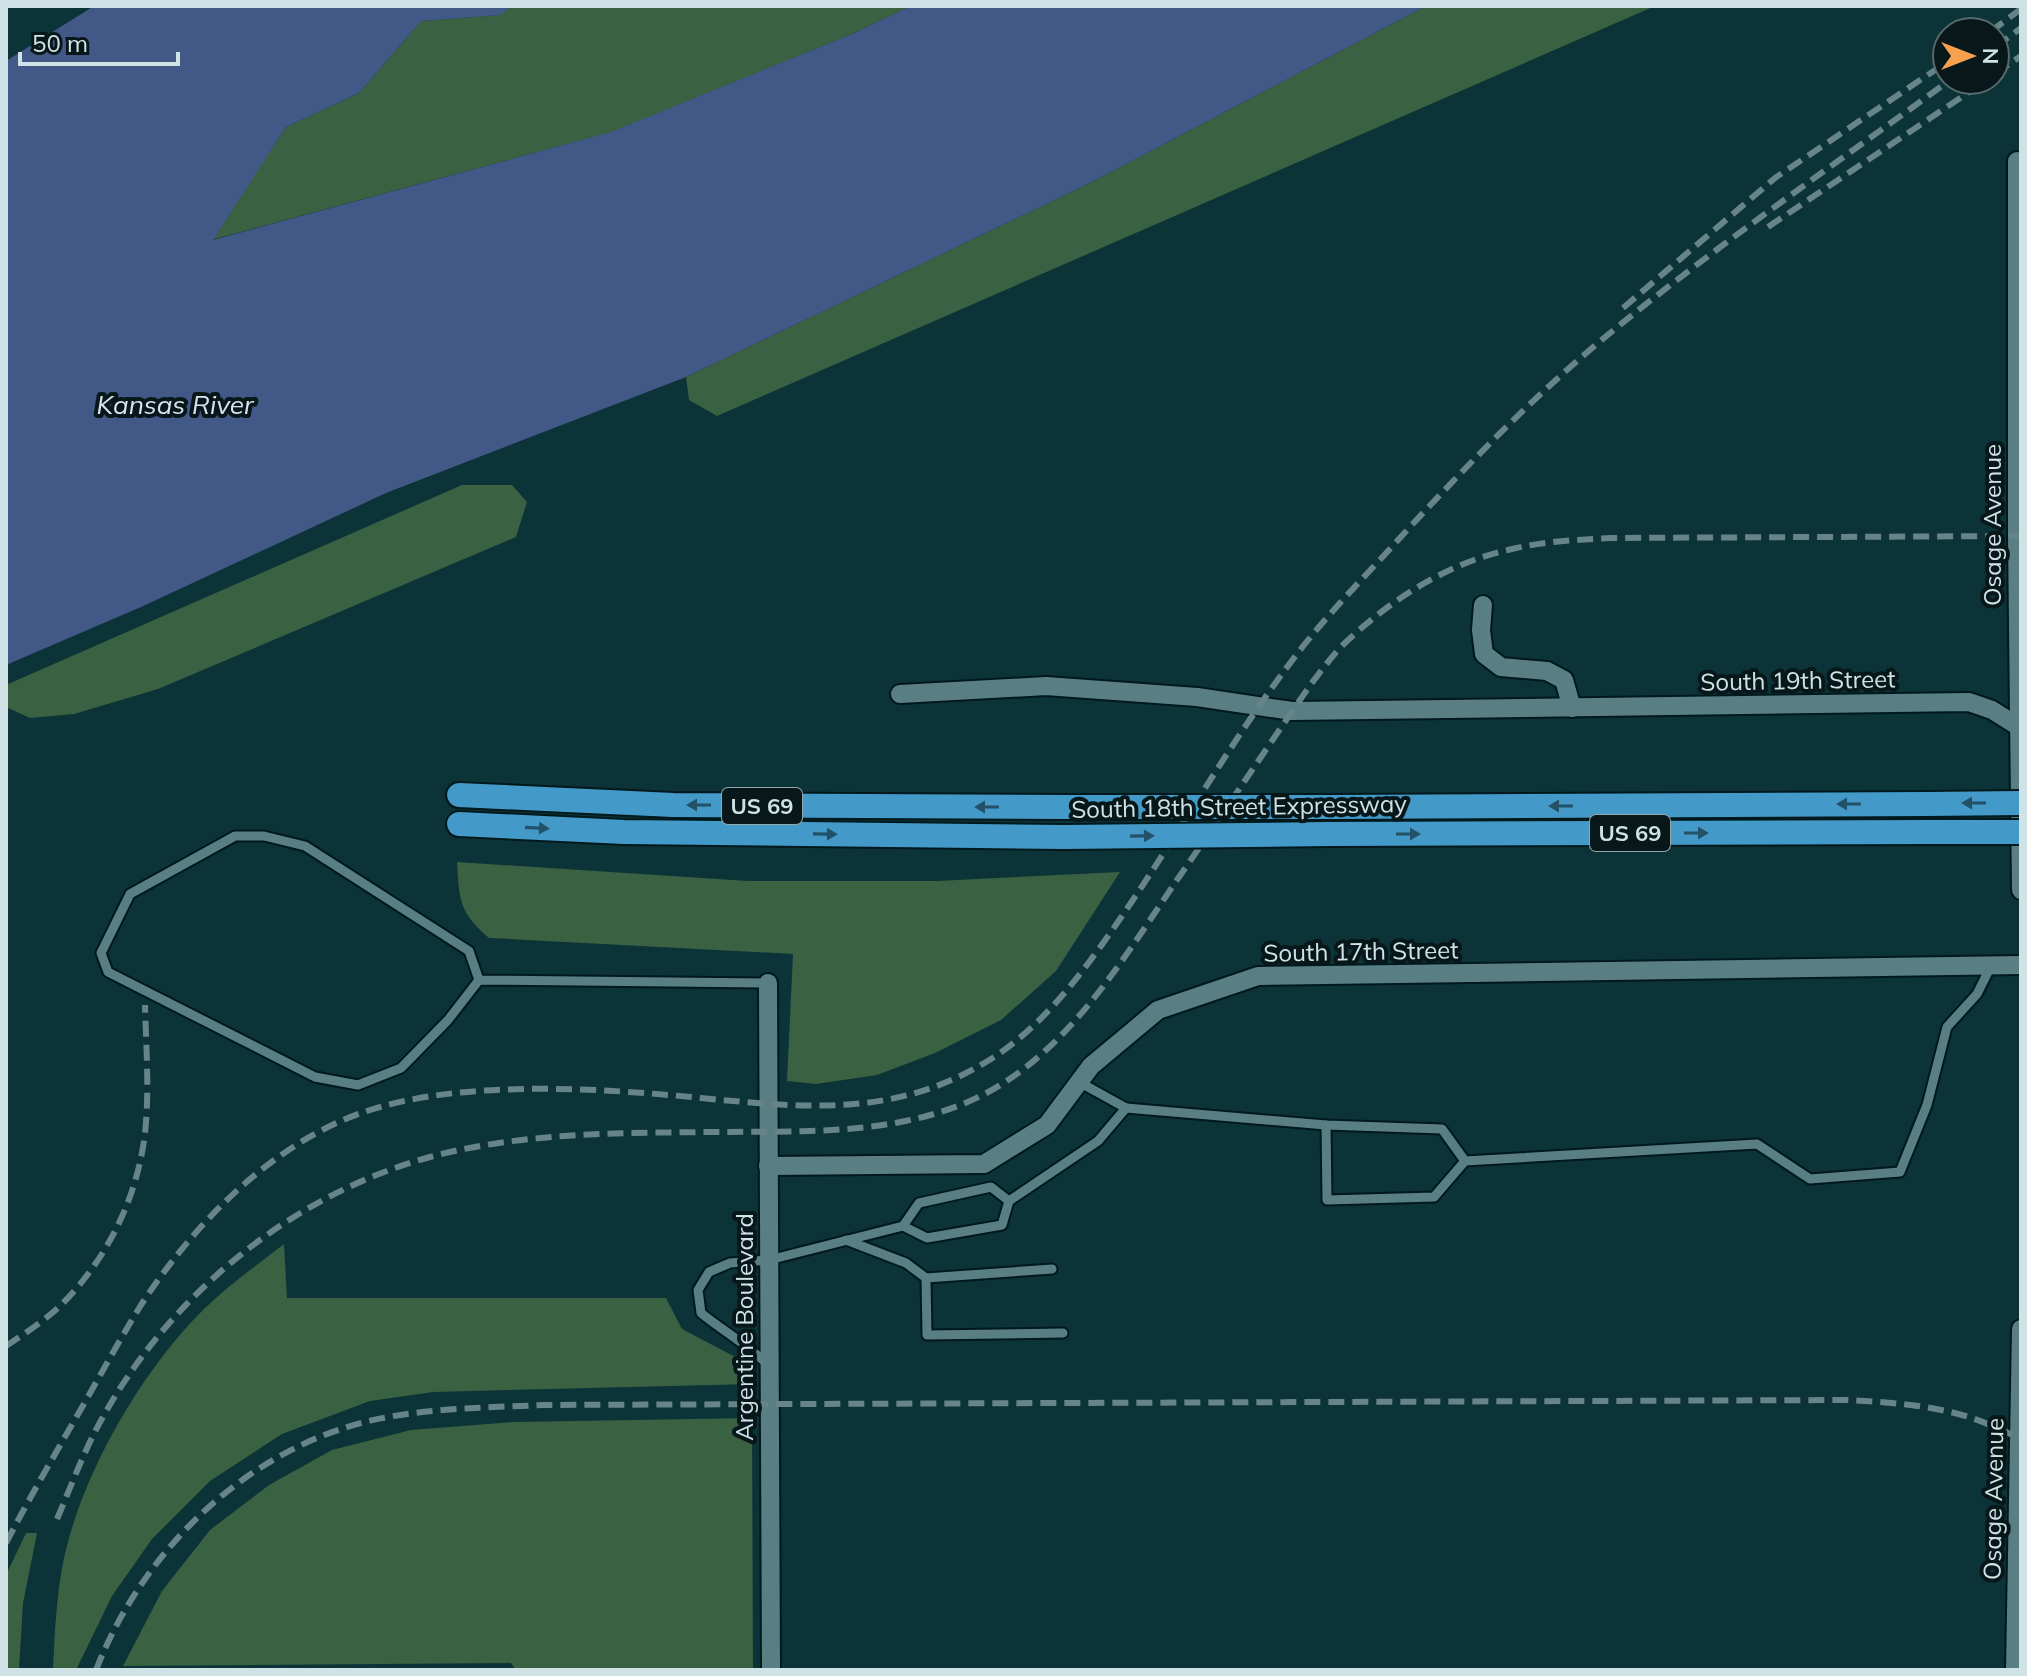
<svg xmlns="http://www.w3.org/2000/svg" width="2027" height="1676" viewBox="0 0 2027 1676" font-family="Mulish,sans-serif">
<rect width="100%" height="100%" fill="#0c3338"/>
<!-- green -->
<g fill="#3a6141">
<polygon points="512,6 911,6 852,34 612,132 211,240 286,127 359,93 421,21 499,15"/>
<polygon points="1426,6 1655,6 717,416 689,400 686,377 1090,183"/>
<polygon points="462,485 512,485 527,502 516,537 158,689 74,714 30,718 6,707 6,685"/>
<path d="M457,862L748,881H937L1120,872L1056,971L1001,1020L935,1053L877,1075L816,1084L787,1081L793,954L489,938C459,913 459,899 457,862Z"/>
<path d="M284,1244L287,1298H666L682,1329L743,1361L752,1384L433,1392L370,1401L282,1434L210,1481L152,1539L112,1596L76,1670H53C55,1626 57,1580 69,1538C91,1459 146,1366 204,1309C229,1285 257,1265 284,1244Z"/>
<polygon points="752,1418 753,1670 516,1670 511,1663 123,1666 162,1591 210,1530 269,1485 332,1450 411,1430 514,1422"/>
<polygon points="26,1533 37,1533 23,1603 19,1670 6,1670 6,1575"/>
</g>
<!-- water -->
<polygon fill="#425988" points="94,6 512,6 500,15 421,21 359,93 286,127 213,240 611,132 852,34 911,6 1426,6 1090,183 686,377 386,493 141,607 6,665 6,61"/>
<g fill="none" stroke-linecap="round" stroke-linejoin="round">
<defs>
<g id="service">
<polyline points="479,980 469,951 305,846 264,836 235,836 130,894 101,953 108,972 315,1077 358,1085 401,1068 448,1020 479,980 768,983"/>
<polyline points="1079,1082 1126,1108"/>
<polyline points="1326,1125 1327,1200 1434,1197 1465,1161"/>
<polyline points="903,1226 919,1203 991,1187 1009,1201"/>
<polyline points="846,1240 906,1263 926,1278 1052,1269"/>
<polyline points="926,1278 927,1335 1063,1333"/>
<path d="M767,1364C747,1344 723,1331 701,1313L698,1290L709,1272L730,1263L769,1260L903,1226L927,1238L1002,1225L1009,1201L1098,1141L1126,1108L1326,1125L1442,1129L1465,1161L1757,1144L1810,1179L1900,1172L1927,1105L1947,1027L1977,994L1991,966"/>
</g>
<g id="minor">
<polyline points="2017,161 2017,536 2021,890"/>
<polyline points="1483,605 1481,630 1484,654 1501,667 1547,671 1564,680 1572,708"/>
<polyline points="900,694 1046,686 1197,697 1292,711 1969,702 1992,710 2019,727"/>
<polyline points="768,983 771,1670"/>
<polyline points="768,1166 984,1164 1047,1125 1091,1066 1158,1010 1258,976 2021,965"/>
<polyline points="2015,1670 2021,1329"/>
</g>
<g id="motorway">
<polyline points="459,795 673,805 1065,807"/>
<polyline points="1331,807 1927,804"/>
<polyline points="459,824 624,832 1064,837"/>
<polyline points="1330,834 1930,832"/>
</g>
</defs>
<!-- service casing -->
<use href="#service" stroke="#00191d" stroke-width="13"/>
<!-- minor casing -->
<use href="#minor" stroke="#00191d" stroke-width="22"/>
<!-- motorway casing -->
<use href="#motorway" stroke="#00191d" stroke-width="28"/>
<!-- service -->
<use href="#service" stroke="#597f84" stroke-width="9"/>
<!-- minor -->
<use href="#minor" stroke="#597f84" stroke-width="18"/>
<!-- motorway -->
<use href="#motorway" stroke="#4399c7" stroke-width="24"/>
<!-- rail -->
<g stroke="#678589" stroke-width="6" stroke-dasharray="16 8" stroke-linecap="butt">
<polyline points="1990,32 2021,9"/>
<polyline points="1995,47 2021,28"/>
<polyline points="1995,74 2021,56"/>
<polyline points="1768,227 1987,80"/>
<polyline points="1623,308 1775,178 1947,62"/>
<path d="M6,1346C24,1334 44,1321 60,1306C109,1258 141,1191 146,1122C149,1083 146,1044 145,1005"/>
<path d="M57,1519C72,1484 85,1448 104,1415C173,1292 294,1194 430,1157C523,1132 620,1133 715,1132C812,1131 917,1137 1002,1084C1078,1036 1127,953 1177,880C1222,815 1266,749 1311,684C1322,670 1333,654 1347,641C1393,598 1450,562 1512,549C1545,541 1578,540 1611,538L2021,536"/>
<path d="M6,1543C32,1493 61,1444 89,1395C106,1365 123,1334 141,1305C194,1224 271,1144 364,1112C460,1079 600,1088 701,1098C806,1108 897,1118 991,1059C1046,1024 1086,968 1122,916C1184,826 1237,730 1304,645C1337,604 1374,567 1409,528C1474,458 1541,389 1615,329C1723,241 1838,162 1950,80"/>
<path d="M96,1670C139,1560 230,1465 344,1428C404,1408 480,1408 543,1405L1846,1400C1887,1402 1930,1405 1969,1417C1987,1423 2004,1431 2021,1439"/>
</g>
<defs>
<g id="motorway-bridge">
<polyline points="1927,804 2021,803"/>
<polyline points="1065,807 1331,807"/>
<polyline points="1930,832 2021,832"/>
<polyline points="1064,837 1330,834"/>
</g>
</defs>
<!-- motorway-bridge casing -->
<use href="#motorway-bridge" stroke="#00191d" stroke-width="28" stroke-linecap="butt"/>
<!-- motorway-bridge -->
<use href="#motorway-bridge" stroke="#4399c7" stroke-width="24"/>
</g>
<!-- one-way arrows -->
<defs><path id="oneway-solid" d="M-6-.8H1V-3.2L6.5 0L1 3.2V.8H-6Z" transform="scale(2)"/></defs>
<g fill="#235268">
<use href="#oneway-solid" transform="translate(1974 803) rotate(180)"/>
<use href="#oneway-solid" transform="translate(1849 804) rotate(180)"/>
<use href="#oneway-solid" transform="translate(699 805) rotate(-180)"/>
<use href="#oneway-solid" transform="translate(1561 806) rotate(180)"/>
<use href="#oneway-solid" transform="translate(987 807) rotate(-180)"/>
<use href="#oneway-solid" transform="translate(537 828) rotate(3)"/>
<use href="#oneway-solid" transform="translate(1696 833)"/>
<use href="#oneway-solid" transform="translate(825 834) rotate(1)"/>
<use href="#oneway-solid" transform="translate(1408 834)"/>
<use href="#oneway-solid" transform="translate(1142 836) rotate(-1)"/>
</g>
<g text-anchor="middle" stroke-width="8" stroke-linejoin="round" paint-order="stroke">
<!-- shield labels -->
<g fill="#08181a" stroke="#93a6a9" stroke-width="2">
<rect x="722" y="788" width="80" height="36" rx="6"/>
<rect x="1590" y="815" width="80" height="36" rx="6"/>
</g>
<g font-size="22" font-weight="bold" fill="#cfe3e6">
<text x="762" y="814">US 69</text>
<text x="1630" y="841">US 69</text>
</g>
<!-- street labels -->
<g font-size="24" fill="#cfe3e6" stroke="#08181a">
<text transform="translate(1993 525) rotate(-90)" y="8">Osage Avenue</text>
<text transform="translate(1798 681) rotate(-1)" y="8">South 19th Street</text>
<text transform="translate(1239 807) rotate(-1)" y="8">South 18th Street Expressway</text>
<text transform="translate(1361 952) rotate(-1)" y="8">South 17th Street</text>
<text transform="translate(745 1327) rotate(-90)" y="8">Argentine Boulevard</text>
<text transform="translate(1994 1499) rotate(-89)" y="8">Osage Avenue</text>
</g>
<!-- water labels -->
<g font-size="26" font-style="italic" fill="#dbe3f2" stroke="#08181a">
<text x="175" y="414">Kansas River</text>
</g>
</g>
<!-- border -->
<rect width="2027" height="1676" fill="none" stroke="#cfe3e6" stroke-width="16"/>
<!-- north arrow -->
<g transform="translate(1971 56) rotate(90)"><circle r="38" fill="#08181a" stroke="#58696c" stroke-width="2"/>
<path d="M0-6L14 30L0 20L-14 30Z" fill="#f9a04c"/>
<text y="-12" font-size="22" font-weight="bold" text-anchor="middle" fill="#cfe3e6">N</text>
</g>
<!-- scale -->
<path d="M20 52v12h158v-12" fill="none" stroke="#cfe3e6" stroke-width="4"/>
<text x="32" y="52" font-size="24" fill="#cfe3e6" stroke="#08181a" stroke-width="6" paint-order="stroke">50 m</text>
</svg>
